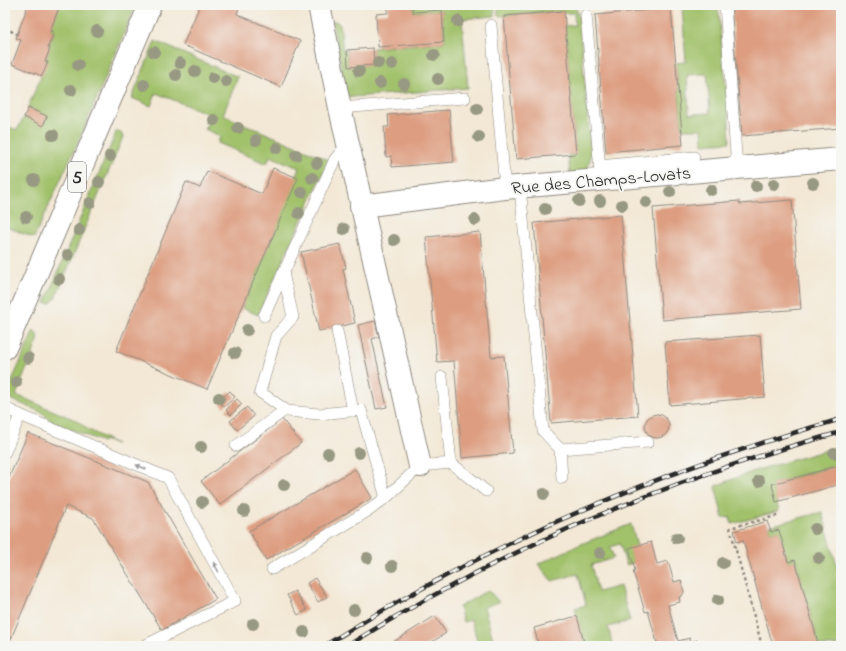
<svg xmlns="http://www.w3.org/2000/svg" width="846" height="651" viewBox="0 0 846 651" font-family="'Indie Flower',sans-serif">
<rect width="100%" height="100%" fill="#f6f6f2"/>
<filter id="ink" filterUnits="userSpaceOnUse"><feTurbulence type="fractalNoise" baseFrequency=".025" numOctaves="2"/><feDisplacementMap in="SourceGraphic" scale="8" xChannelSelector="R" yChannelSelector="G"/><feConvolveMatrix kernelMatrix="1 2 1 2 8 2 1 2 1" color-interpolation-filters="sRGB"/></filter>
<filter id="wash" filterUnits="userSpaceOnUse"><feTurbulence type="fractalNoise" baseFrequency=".012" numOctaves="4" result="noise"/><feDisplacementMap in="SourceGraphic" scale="16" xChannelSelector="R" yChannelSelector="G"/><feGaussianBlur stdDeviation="0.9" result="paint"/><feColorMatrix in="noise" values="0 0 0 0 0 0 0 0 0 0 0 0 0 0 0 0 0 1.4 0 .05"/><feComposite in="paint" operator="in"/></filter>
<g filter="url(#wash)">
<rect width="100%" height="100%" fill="#f3e8d5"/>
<!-- green -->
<g fill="#a1c16a" stroke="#66764a" fill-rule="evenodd">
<polygon points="60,5 136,5 83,131 34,238 5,226 5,125 17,130 24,117 43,125 47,117 28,107 47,62 45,62 50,48 48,47 54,32 50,31"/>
<polygon points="413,5 494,5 495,16 462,19 468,88 353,97 347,96 332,22 336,21 340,25 343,50 347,50 348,67 374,65 373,48 444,42 442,10 413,12"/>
<polygon points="498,5 575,5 579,17 591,154 587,174 570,175 568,155 576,154 565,26 575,25 574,13 564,13 564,11 498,16"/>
<path d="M690,5H718C722,51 728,96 730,142L703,144L702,129H682L676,63L686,62L682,7L690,6ZM707,74L710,113L689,114L687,75Z"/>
<polygon points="155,41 238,77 223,115 329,160 258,315 242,308 297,178 295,177 299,168 270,156 267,164 218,143 220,136 205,129 211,115 156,93 151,106 132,98"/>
<polygon points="117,130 121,133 123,137 55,299 51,303 45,303"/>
<polygon points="34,330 39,338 16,395 78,421 87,429 116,444 104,440 103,442 50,421 43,413 5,397"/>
<polygon points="841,446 841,464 772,484 779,511 732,524 730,517 723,518 715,486 754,471"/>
<polygon points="822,512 841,581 841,646 819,646 795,560 788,562 779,530 771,532 769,526"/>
<polygon points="631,524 637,546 633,563 626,565 620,544 610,547 614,558 591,565 598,592 620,586 630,621 608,627 613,646 585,646 575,608 586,605 578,574 552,581 538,564 581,544"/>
<polygon points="488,590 499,602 484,607 495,646 479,646 471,620 463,622 459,607"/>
</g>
<g id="blocks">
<!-- building -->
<g fill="#dd9d80">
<polygon points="28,5 60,5 50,31 54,32 48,47 50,48 45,62 48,62 42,76 12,64 21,40 16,38"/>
<polygon points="200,5 240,5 237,14 300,41 281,87 183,45"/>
<polygon points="403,5 413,5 413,12 442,10 444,42 378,47 376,14 388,13 388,6"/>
<polygon points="731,5 841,5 841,128 742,136"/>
<polygon points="671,8 683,145 606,152 595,15"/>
<polygon points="564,11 576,154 516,159 504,16"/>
<polygon points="373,48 374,65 348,67 347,50"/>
<polygon points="28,108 47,116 43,126 24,117"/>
<polygon points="449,110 454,162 392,167 391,156 386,157 384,127 389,127 388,115"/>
<polygon points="273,168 298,178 207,389 116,351 186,182 200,188 207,171 262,194"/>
<polygon points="792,200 801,309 662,320 653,208 739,201 740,204"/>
<polygon points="621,215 638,416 551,423 534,223"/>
<polygon points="480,232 491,357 504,356 513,453 462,458 454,361 437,362 426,237"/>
<polygon points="340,244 346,268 343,269 355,323 319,331 301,252"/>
<polygon points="375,321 379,337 372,339 387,407 376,409 358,325"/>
<polygon points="760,335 765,397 670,405 665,342"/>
<polygon points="230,391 235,397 224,407 219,401"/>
<polygon points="237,399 242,404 231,415 226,410"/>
<polygon points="247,407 254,416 237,430 230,421"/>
<circle cx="657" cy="426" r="12"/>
<polygon points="282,419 301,443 220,505 201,481"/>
<polygon points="28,433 148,482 216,599 162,630 93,518 66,506 8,646 5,646 5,487"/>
<polygon points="841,465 841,484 776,502 772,484"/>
<polygon points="355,469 372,498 266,560 249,531"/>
<polygon points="767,521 771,532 779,530 788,562 795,560 819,646 773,646 743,540 737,542 734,531"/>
<polygon points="651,542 657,564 668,561 674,582 681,580 684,592 682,596 679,597 680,602 668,605 678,641 690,638 691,642 697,640 699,646 658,646 648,611 645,612 633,571 635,570 629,548"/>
<polygon points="315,578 327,597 318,602 307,583"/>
<polygon points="295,591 307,610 298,615 287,595"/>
<polygon points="435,616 446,633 426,646 387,646"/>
<polygon points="577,616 585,646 539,646 534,628"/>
</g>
</g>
</g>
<g filter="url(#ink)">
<use href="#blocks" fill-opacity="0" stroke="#8f8a80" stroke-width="1"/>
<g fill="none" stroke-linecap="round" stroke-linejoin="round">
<defs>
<g id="service">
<polyline points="725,5 737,168"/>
<polyline points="586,15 601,181"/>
<polyline points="491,25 505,188"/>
<polyline points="340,108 465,98"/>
<polyline points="599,166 694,157"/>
<polyline points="520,187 543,431 560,449 648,442"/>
<polyline points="283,273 293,317 276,336 260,392 287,411 319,414 361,410 386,498"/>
<polyline points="264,316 335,159 348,144"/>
<polyline points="337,331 353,411"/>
<polyline points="5,408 20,415 5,452"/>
<polyline points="20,415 168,478 235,601 144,646"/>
<polyline points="236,446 285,410"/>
<polyline points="560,449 562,478"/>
<polyline points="451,463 486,491"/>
<polyline points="272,569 371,509 388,496 420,466 451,463 442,377"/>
</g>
<g id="minor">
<polyline points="319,5 340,108 420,466"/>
<polyline points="361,206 505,188 841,159"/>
</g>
<polyline id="primary" points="5,348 150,5"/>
</defs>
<!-- service casing -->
<use href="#service" stroke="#8f8a80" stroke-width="12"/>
<!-- minor casing -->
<use href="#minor" stroke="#8f8a80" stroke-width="24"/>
<!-- primary casing -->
<use href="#primary" stroke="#8f8a80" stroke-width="24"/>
<!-- path -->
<g stroke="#8f8a80" stroke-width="2.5" stroke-dasharray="3 3" stroke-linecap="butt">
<polyline points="5,28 17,34"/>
<polyline points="5,476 8,468"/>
<polyline points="762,646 730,528 780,515"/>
</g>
<!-- service -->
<use href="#service" stroke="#fff" stroke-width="11"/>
<!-- minor -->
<use href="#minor" stroke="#fff" stroke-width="22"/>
<!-- primary -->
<use href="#primary" stroke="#fff" stroke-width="22"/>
<defs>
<g id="rail">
<path d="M324,646C484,545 659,470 841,419"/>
<path d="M347,646C499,551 668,479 841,432"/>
</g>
</defs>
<!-- rail casing -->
<use href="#rail" stroke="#2b2b2b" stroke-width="4.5"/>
<!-- rail -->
<use href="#rail" stroke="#f6f6f2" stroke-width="3" stroke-dasharray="9" stroke-linecap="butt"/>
</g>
<!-- trees -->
<g fill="#989982">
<circle cx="458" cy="21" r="6"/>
<circle cx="97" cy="31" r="6"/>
<circle cx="154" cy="52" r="6"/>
<circle cx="434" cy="55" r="6"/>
<circle cx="180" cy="63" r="6"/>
<circle cx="378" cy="63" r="6"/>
<circle cx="392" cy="64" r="6"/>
<circle cx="78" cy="65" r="6"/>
<circle cx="195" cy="71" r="6"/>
<circle cx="359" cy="71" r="6"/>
<circle cx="176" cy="75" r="6"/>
<circle cx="213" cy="78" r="6"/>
<circle cx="438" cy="79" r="6"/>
<circle cx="226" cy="81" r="6"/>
<circle cx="380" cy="83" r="6"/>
<circle cx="404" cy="84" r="6"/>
<circle cx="144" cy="85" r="6"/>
<circle cx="71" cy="90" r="6"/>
<circle cx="477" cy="109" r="6"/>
<circle cx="214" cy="120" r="6"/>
<circle cx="238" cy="128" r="6"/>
<circle cx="53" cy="135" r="6"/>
<circle cx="479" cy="137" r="6"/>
<circle cx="256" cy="140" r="6"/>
<circle cx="277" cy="148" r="6"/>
<circle cx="296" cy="155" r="6"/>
<circle cx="110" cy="156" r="6"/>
<circle cx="317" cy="163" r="6"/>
<circle cx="312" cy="178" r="6"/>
<circle cx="34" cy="180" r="6"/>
<circle cx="99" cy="182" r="6"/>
<circle cx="813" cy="183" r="6"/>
<circle cx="774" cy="184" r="6"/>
<circle cx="756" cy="186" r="6"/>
<circle cx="711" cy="190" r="6"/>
<circle cx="302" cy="192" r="6"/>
<circle cx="670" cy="192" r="6"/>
<circle cx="579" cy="201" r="6"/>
<circle cx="600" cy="201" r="6"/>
<circle cx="646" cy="202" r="6"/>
<circle cx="90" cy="203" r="6"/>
<circle cx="622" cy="205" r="6"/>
<circle cx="545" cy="209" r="6"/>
<circle cx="299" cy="213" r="6"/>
<circle cx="26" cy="217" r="6"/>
<circle cx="475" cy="220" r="6"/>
<circle cx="344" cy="229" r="6"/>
<circle cx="79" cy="230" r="6"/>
<circle cx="394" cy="240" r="6"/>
<circle cx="68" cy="255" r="6"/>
<circle cx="59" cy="279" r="6"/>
<circle cx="247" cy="330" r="6"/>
<circle cx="235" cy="353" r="6"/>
<circle cx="28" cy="358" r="6"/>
<circle cx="16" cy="382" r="6"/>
<circle cx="219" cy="398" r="6"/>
<circle cx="201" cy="447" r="6"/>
<circle cx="328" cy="453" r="6"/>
<circle cx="359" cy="453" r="6"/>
<circle cx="834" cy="453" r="6"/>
<circle cx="759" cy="481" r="6"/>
<circle cx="284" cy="485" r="6"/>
<circle cx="544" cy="494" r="6"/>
<circle cx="202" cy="502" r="6"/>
<circle cx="244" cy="511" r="6"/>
<circle cx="815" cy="529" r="6"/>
<circle cx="677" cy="538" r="6"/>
<circle cx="600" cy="553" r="6"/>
<circle cx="367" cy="558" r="6"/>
<circle cx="819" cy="558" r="6"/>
<circle cx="723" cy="563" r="6"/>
<circle cx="392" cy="566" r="6"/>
<circle cx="718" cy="600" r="6"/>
<circle cx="354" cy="610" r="6"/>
<circle cx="253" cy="624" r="6"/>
<circle cx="304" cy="632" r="6"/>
</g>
<!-- one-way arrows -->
<defs><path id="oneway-solid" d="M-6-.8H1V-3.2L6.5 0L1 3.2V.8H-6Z"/></defs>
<g fill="#a0a0a0">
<use href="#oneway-solid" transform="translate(141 467) rotate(-157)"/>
<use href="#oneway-solid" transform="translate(216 567) rotate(-118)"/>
</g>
</g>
<g text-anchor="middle" stroke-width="4" stroke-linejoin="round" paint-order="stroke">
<!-- shield labels -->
<rect fill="#f6f6f2" stroke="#686867" stroke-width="1" x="68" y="162" width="18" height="30" rx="3"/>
<g font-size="17" font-weight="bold" fill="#2b2b2b">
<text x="77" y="183">5</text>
</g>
<!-- street labels -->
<g font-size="18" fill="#2b2b2b" stroke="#f6f6f2">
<text transform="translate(601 180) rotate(-5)" y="6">Rue des Champs-Lovats</text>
</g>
</g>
<!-- margin -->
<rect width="846" height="651" fill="none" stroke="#f6f6f2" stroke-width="20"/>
</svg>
